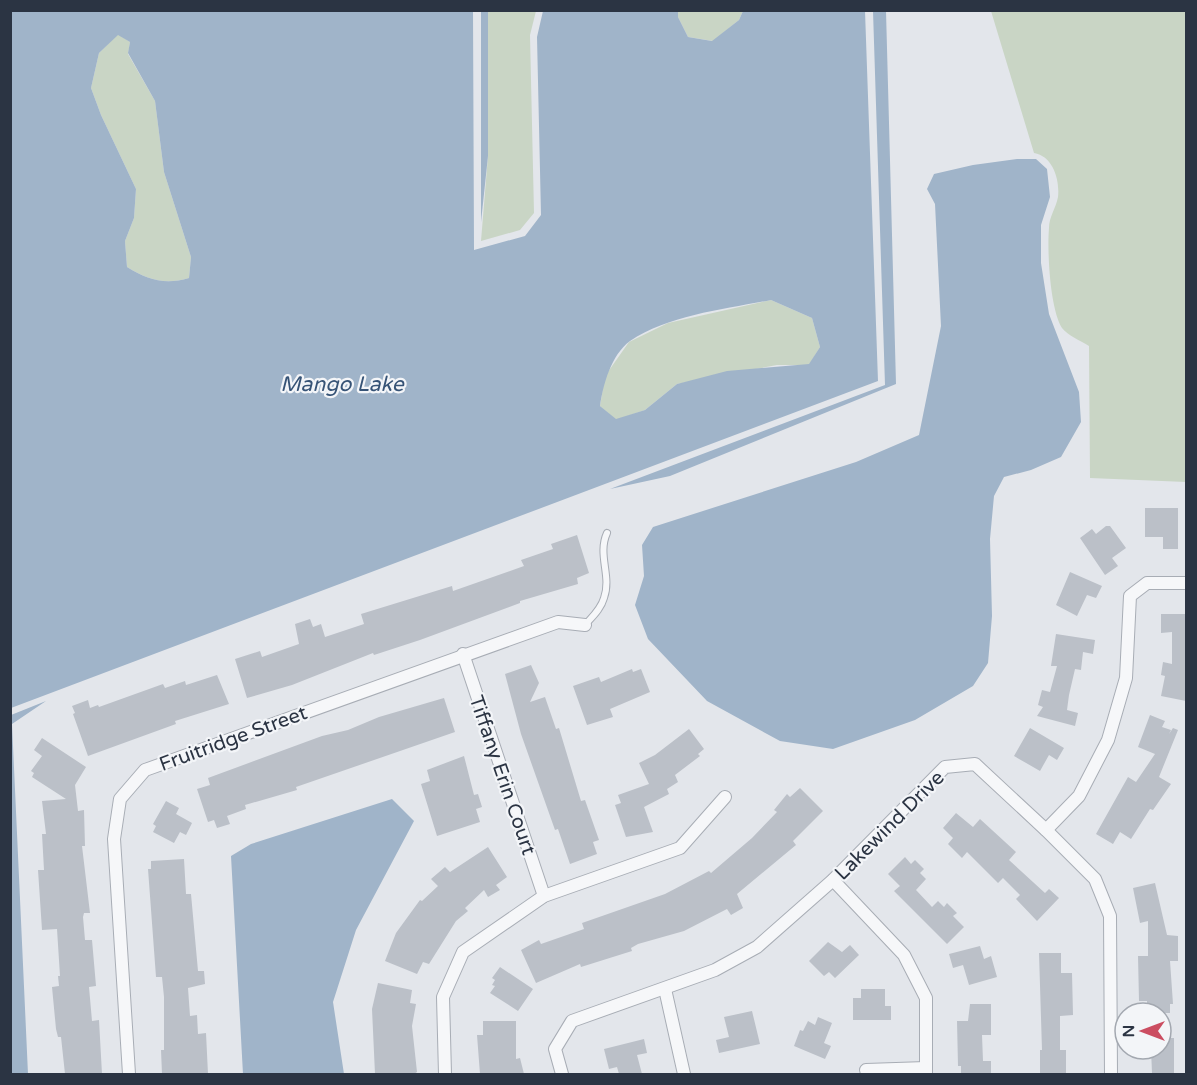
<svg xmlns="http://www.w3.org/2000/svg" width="1197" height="1085" viewBox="0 0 1197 1085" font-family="'Varela Round',sans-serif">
<rect width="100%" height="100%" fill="#e3e6eb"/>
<!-- green -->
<g fill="#c9d5c5">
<polygon points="488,11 536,11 530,35 534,213 520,230 481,241 488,156"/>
<polygon points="678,11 743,11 739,20 713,41 688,37 678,17"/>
<path d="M991,11H1186V482L1090,478L1089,346C1081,341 1067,335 1062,328C1050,309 1047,251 1049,228C1049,217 1056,208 1058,197C1060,180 1053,156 1034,153Z"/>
<path d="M118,34L130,42L128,54L155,101L164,172L191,257L189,278C165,285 148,280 127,267L125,241L134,218L136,189L101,115L91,88L99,53Z"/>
<polygon points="771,300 812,318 820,347 809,365 777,365 677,384 645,410 616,420 600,406 605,376 629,342 668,323"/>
</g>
<!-- water -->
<g fill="#a0b4c9" fill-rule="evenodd">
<path d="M11,10L473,11L474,250L525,236L541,215L537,37L543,11H678V17L688,37L712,41L739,20L743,11H865L878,381L11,708ZM118,35L130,42L128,53L155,101L164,172L191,257L189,278C165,285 148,280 127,267L125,241L134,218L136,189L101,115L91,88L99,53ZM771,300L812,318L820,347L809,364L727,371L677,384L645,410L616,419L600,406C603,385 611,355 630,341C669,315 726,309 771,300Z"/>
<polygon points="488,10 488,156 481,222 481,11"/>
<polygon points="873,11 886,11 896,384 670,476 610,489 885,385"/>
<polygon points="1017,159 1036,159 1047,169 1050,197 1041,225 1041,263 1049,314 1079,392 1081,422 1061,457 1031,470 1004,477 994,496 990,539 992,616 988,663 973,686 915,720 833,749 780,741 707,701 648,639 635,605 644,576 642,545 653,527 856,462 919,435 941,326 935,204 927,189 934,174 973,165"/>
<polygon points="46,701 12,724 28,1074 11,1074 11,715"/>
<polygon points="392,799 414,821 356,930 333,1002 344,1074 243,1074 231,856 251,844"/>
</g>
<!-- building -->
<g fill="#bbc0c8">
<polygon points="1145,508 1178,508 1178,549 1163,549 1163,537 1145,537"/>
<polygon points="1106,526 1110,526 1126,548 1112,558 1118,566 1105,575 1080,538 1092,529 1096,534"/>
<polygon points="577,535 589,573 577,578 578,584 520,601 520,603 420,640 374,655 373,653 292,685 247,698 235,659 260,651 262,657 299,644 295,624 310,619 313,627 321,624 325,637 364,624 361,614 452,586 453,591 524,566 521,560 553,549 551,544"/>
<polygon points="1070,572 1102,586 1096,598 1087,595 1077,616 1056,605"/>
<polygon points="1161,614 1186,614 1186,701 1161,696 1165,676 1161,675 1163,662 1172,664 1172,632 1161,633"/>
<polygon points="1056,634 1095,640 1093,654 1083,652 1081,670 1075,669 1069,695 1067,710 1078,713 1075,726 1037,716 1043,707 1038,705 1042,690 1050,692 1057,666 1051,666"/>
<polygon points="531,665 539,683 530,702 545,697 556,729 559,728 581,801 585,800 599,840 593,842 597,854 570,864 558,829 555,830 521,734 505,674"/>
<polygon points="632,669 633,672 641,669 650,692 610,709 613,717 587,725 573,686 599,677 601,682"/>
<polygon points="217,675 229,704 175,721 176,724 88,756 73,714 75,713 72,706 88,700 90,708 98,705 99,707 163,684 165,688 185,681 186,685"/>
<polygon points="444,698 455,732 296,787 297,790 245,805 246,809 227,816 230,824 217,828 214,820 208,822 197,789 210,785 208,778 322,736 348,730 379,717"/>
<polygon points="1150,715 1165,721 1162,727 1171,730 1169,734 1173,728 1178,730 1159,777 1171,784 1153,810 1150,809 1131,839 1120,832 1113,844 1096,834 1128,777 1136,782 1155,754 1138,747"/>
<polygon points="1030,728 1064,748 1057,760 1049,755 1040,771 1014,756"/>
<polygon points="689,729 704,749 698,754 700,756 675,775 678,782 667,789 669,794 644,807 653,832 626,837 615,805 621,803 618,795 649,784 639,763 655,755"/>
<polygon points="42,738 86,767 75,785 78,811 84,810 85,846 82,846 90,913 84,913 83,917 85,940 92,940 96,986 89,987 92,1021 99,1020 102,1074 65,1074 61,1037 58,1037 56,1029 52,987 59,986 58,976 60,976 57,929 42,930 38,870 44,870 42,834 46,834 42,801 66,799 32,777 34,773 31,771 42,756 34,750"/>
<polygon points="464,756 474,795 478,794 482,807 476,809 480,822 437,836 421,784 430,781 427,770"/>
<polygon points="800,788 823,811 793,841 796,845 737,894 743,908 731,915 727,909 684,931 638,944 631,948 632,951 581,967 580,964 536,983 521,950 539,940 541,944 584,929 582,923 665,894 709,871 711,873 752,838 777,812 774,810 787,794 790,797"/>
<polygon points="166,801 179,808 176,814 192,823 186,835 180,832 174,843 153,832 156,826 153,824"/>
<polygon points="956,813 973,827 980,819 1016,852 1009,860 1045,893 1049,889 1059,898 1037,921 1016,899 1020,895 1003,878 998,883 967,852 962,858 948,844 953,838 943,828"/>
<polygon points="488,847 507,877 496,885 500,890 488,897 484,890 465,908 468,911 456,921 429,964 423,962 417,974 385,961 396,933 420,900 422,901 438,886 431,879 445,867 450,872"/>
<polygon points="905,857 911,864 915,860 924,869 920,873 926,879 916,890 932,907 938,901 944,907 947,903 957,913 953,916 964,927 947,944 894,891 900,886 888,874"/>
<polygon points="184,859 186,894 191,894 198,971 204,971 205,984 188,988 190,1016 197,1015 198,1034 206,1033 208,1074 162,1074 161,1050 164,1050 164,997 162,977 156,977 148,869 151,869 151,861"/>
<polygon points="1155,883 1167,935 1178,936 1178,961 1170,961 1173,1004 1170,1004 1170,1013 1147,1013 1147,1001 1139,1001 1138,956 1148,956 1148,921 1140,923 1133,888"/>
<polygon points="828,942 842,952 850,945 859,955 835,978 829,972 824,976 809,961"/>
<polygon points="980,946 984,959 991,956 997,977 969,985 963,965 953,968 949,954"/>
<polygon points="1039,953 1061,953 1061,973 1072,973 1073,1015 1060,1016 1060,1050 1066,1050 1066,1074 1040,1074 1040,1050 1042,1050"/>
<polygon points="500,967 533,989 518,1011 490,993 495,986 492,985 495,980 492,978"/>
<polygon points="378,983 412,990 410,1003 416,1004 412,1026 417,1072 414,1074 375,1074 372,1009"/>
<polygon points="861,989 885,989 885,1006 891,1006 891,1020 853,1020 853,998 861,998"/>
<polygon points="970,1004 991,1004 991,1035 982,1035 983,1061 991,1061 991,1074 961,1074 961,1066 958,1066 957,1021 968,1021"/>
<polygon points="752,1011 760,1044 719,1053 716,1040 729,1037 724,1017"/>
<polygon points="818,1017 832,1023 824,1043 831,1046 825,1059 794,1046 800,1030 803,1031 808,1021 815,1025"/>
<polygon points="483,1021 516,1021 516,1059 520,1058 524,1074 480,1074 477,1035 483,1035"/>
<polygon points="1161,1038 1174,1038 1174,1073 1152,1073 1151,1049 1161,1049"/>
<polygon points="644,1039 647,1053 637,1055 642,1074 619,1074 617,1067 609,1069 604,1049"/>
</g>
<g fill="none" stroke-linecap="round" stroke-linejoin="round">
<defs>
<path id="lane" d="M585,625C592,617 601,609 604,598C612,576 597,555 607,533"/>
<g id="street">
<polyline points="463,654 544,896"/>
<polyline points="1046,830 1079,796 1108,740 1126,678 1130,596 1147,583 1186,583"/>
<polyline points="833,880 904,955 926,998 926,1074"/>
<polyline points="665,989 684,1074"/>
<polyline points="866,1070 926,1068"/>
<polyline points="129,1074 114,839 120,799 145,770 558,622 585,625"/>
<polyline points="445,1074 443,997 463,952 544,896 680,848 725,797"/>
<polyline points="562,1074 555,1049 572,1021 715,970 757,947 833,880 945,767 975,764 1046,830 1095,879 1110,916 1111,1074"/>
</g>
</defs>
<!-- lane casing -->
<use href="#lane" stroke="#a8adb5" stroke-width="8"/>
<!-- street casing -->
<use href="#street" stroke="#a8adb5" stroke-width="14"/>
<!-- lane -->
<use href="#lane" stroke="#f6f7f9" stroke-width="6"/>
<!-- street -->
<use href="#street" stroke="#f6f7f9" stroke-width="12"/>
</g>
<g text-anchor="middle" stroke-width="4.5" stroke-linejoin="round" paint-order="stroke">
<!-- street labels -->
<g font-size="20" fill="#2b3443" stroke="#f3f5f8">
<text transform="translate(233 738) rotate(-20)" y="7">Fruitridge Street</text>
<text transform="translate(503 775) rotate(71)" y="7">Tiffany Erin Court</text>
<text transform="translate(889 825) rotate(-45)" y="7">Lakewind Drive</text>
</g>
<!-- water labels -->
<g font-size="21" font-style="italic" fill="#365376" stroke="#f3f5f8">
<text x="342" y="391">Mango Lake</text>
</g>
</g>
<!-- border -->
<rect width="1197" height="1085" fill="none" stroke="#2b3443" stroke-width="24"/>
<!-- north arrow -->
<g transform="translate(1143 1031) rotate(270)"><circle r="28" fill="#f3f5f8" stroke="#a3a8b0" stroke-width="1.5"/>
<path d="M0-4.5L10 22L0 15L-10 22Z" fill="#cb4d61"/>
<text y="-9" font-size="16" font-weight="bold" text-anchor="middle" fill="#2b3443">N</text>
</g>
</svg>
